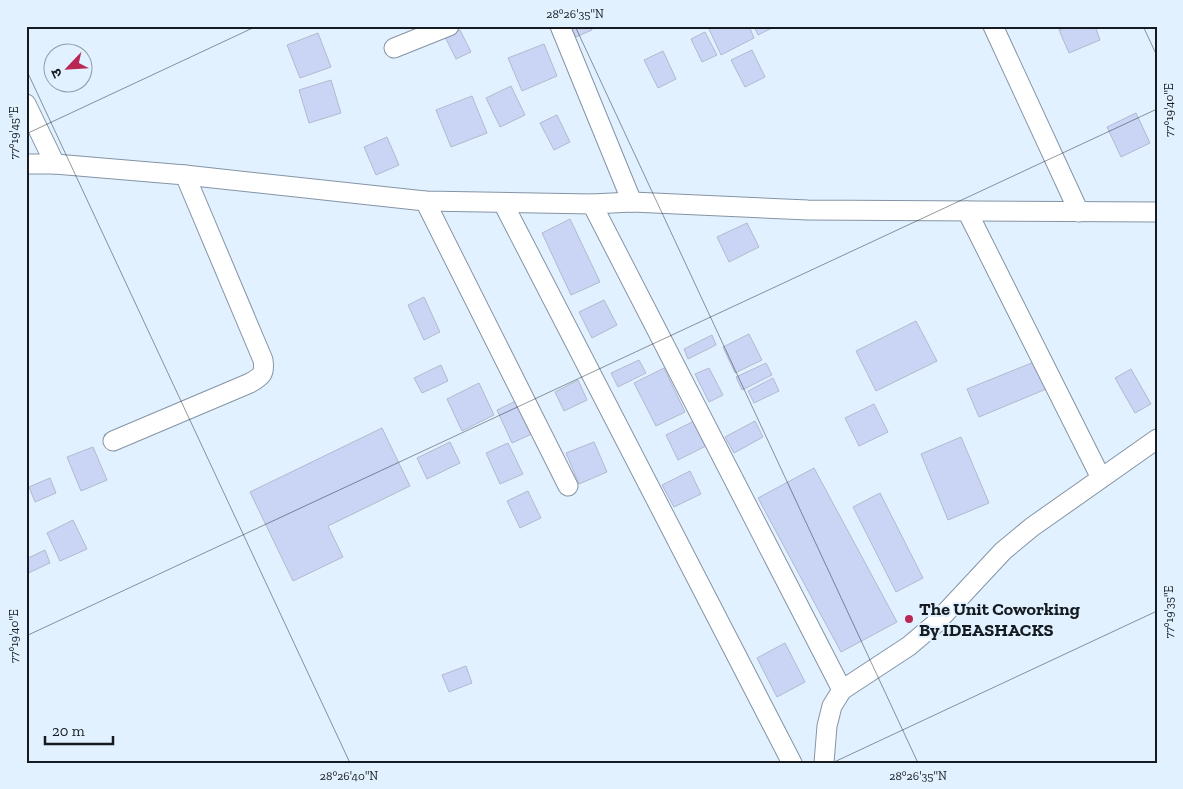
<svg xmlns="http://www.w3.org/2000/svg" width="1183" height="789" viewBox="0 0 1183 789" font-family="'Zilla Slab','Noto Sans Devanagari',serif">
<rect width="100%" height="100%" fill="#e2f1ff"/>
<!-- building -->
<g fill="#cad4f5" stroke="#b3b9ce">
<polygon points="571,26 591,26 592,30 576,37"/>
<polygon points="714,26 749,26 754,38 721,55 709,29"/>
<polygon points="754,26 776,26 758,35"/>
<polygon points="1069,26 1095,26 1100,40 1069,53 1059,30"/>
<polygon points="460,30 471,52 456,59 445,37"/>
<polygon points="705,32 717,55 702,62 691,39"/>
<polygon points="318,33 331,67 300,78 287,45"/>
<polygon points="544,44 557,76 522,91 508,58"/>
<polygon points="752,50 765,77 745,87 731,60"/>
<polygon points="663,51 676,79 658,88 644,60"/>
<polygon points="331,80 341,113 309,123 299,90"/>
<polygon points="511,86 525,115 500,127 486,98"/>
<polygon points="472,96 487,133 451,147 436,110"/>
<polygon points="1136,113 1150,143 1121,157 1107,127"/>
<polygon points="557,115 570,142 554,150 540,123"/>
<polygon points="387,137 399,165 376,175 364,147"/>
<polygon points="570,219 600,282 571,295 542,233"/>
<polygon points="747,223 759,247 729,262 717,237"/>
<polygon points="424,297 440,332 424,340 408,305"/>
<polygon points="604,300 617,325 592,338 579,312"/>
<polygon points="916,321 937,361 876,391 856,351"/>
<polygon points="749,334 762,360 735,373 723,347"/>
<polygon points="712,335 716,345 688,359 684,349"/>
<polygon points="639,360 646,373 618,387 611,373"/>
<polygon points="1039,360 1051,387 979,417 967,389"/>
<polygon points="766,363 772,375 742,390 736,377"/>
<polygon points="441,365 448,381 422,393 414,378"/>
<polygon points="664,368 685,412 656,426 634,383"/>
<polygon points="709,368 723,395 709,402 695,374"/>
<polygon points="1131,369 1151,404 1135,413 1115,378"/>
<polygon points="773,378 779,391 754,403 748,391"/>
<polygon points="578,380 587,400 564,411 555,392"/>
<polygon points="479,383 494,415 462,431 447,399"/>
<polygon points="522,398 538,431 512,443 497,410"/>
<polygon points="874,404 888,432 859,446 845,418"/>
<polygon points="696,420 708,445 678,460 666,435"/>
<polygon points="755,421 763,437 734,453 725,437"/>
<polygon points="382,428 410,486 328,526 343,557 293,581 250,492"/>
<polygon points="961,437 989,503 948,520 921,454"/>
<polygon points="450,442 460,463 427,479 417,458"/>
<polygon points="594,442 607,472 579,484 566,453"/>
<polygon points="508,443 523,474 500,484 486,453"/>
<polygon points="93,447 107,480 81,491 67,457"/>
<polygon points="814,468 897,622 841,652 758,498"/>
<polygon points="690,471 701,494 674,507 662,485"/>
<polygon points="50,478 56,493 35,502 29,487"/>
<polygon points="528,491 541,518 520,528 507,501"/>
<polygon points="880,493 923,578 896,592 853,507"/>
<polygon points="73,520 87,549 60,561 47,533"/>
<polygon points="45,550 50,563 26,574 26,559"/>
<polygon points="785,643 805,682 777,697 757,658"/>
<polygon points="466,666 472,683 449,692 442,675"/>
</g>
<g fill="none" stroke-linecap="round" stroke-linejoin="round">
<defs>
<g id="street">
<polyline points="560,26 632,202"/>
<polyline points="993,26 1079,212"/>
<polyline points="394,48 449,26"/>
<polyline points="26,104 55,164"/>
<polyline points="26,164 55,164 185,175 425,201 592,204 632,202 808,210 1157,212"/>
<polyline points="425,201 568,486"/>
<polyline points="503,203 792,763"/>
<polyline points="592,204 842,690"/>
<polyline points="967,211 1101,478"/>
<path d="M113,441L250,383C262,376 265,374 263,360L185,175"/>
<polyline points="824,763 827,726 832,706 842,690 909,646 935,624 1003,551 1032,527 1157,439"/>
</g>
</defs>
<!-- street casing -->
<use href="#street" stroke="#8494a5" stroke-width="21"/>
<!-- street -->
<use href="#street" stroke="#fff" stroke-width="19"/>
</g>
<!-- ticks -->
<path fill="none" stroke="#151b21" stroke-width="1" stroke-opacity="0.45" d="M575,26L918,763M1143,26L1157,56M26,69L350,763M26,134L257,26M26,636L1157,109M832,763L1157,611"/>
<!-- markers -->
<circle fill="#b82852" stroke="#e2f1ff" stroke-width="2" cx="909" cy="619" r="5"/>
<g text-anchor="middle" stroke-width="4" stroke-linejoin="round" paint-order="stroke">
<!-- poi labels -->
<g font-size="18" font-weight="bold" fill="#151b21" stroke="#e2f1ff" text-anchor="start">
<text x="919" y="615">The Unit Coworking<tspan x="919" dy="21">By IDEASHACKS</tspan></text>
</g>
</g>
<!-- border -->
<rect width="1183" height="789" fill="none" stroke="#e2f1ff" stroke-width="55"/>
<!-- north arrow -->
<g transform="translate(68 68) rotate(245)"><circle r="24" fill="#e2f1ff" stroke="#909ba6"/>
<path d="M0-4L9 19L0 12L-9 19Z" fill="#b82852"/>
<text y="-8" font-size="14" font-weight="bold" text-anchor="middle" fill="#151b21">उ</text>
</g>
<!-- scale -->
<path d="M45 736v8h68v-8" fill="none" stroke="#151b21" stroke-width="2.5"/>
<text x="52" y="736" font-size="15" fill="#151b21" stroke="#e2f1ff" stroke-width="4" paint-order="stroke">20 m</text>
<rect x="28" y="28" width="1128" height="734" fill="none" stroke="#151b21" stroke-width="2"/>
<g font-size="12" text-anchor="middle" fill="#151b21">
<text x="575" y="18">28°26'35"N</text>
<text transform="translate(1169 110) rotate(-90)" y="4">77°19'40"E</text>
<text transform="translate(14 133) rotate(-90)" y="4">77°19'45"E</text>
<text transform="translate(1169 612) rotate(-90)" y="4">77°19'35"E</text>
<text transform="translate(14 636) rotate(-90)" y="4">77°19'40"E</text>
<text x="349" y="780">28°26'40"N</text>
<text x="918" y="780">28°26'35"N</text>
</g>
</svg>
